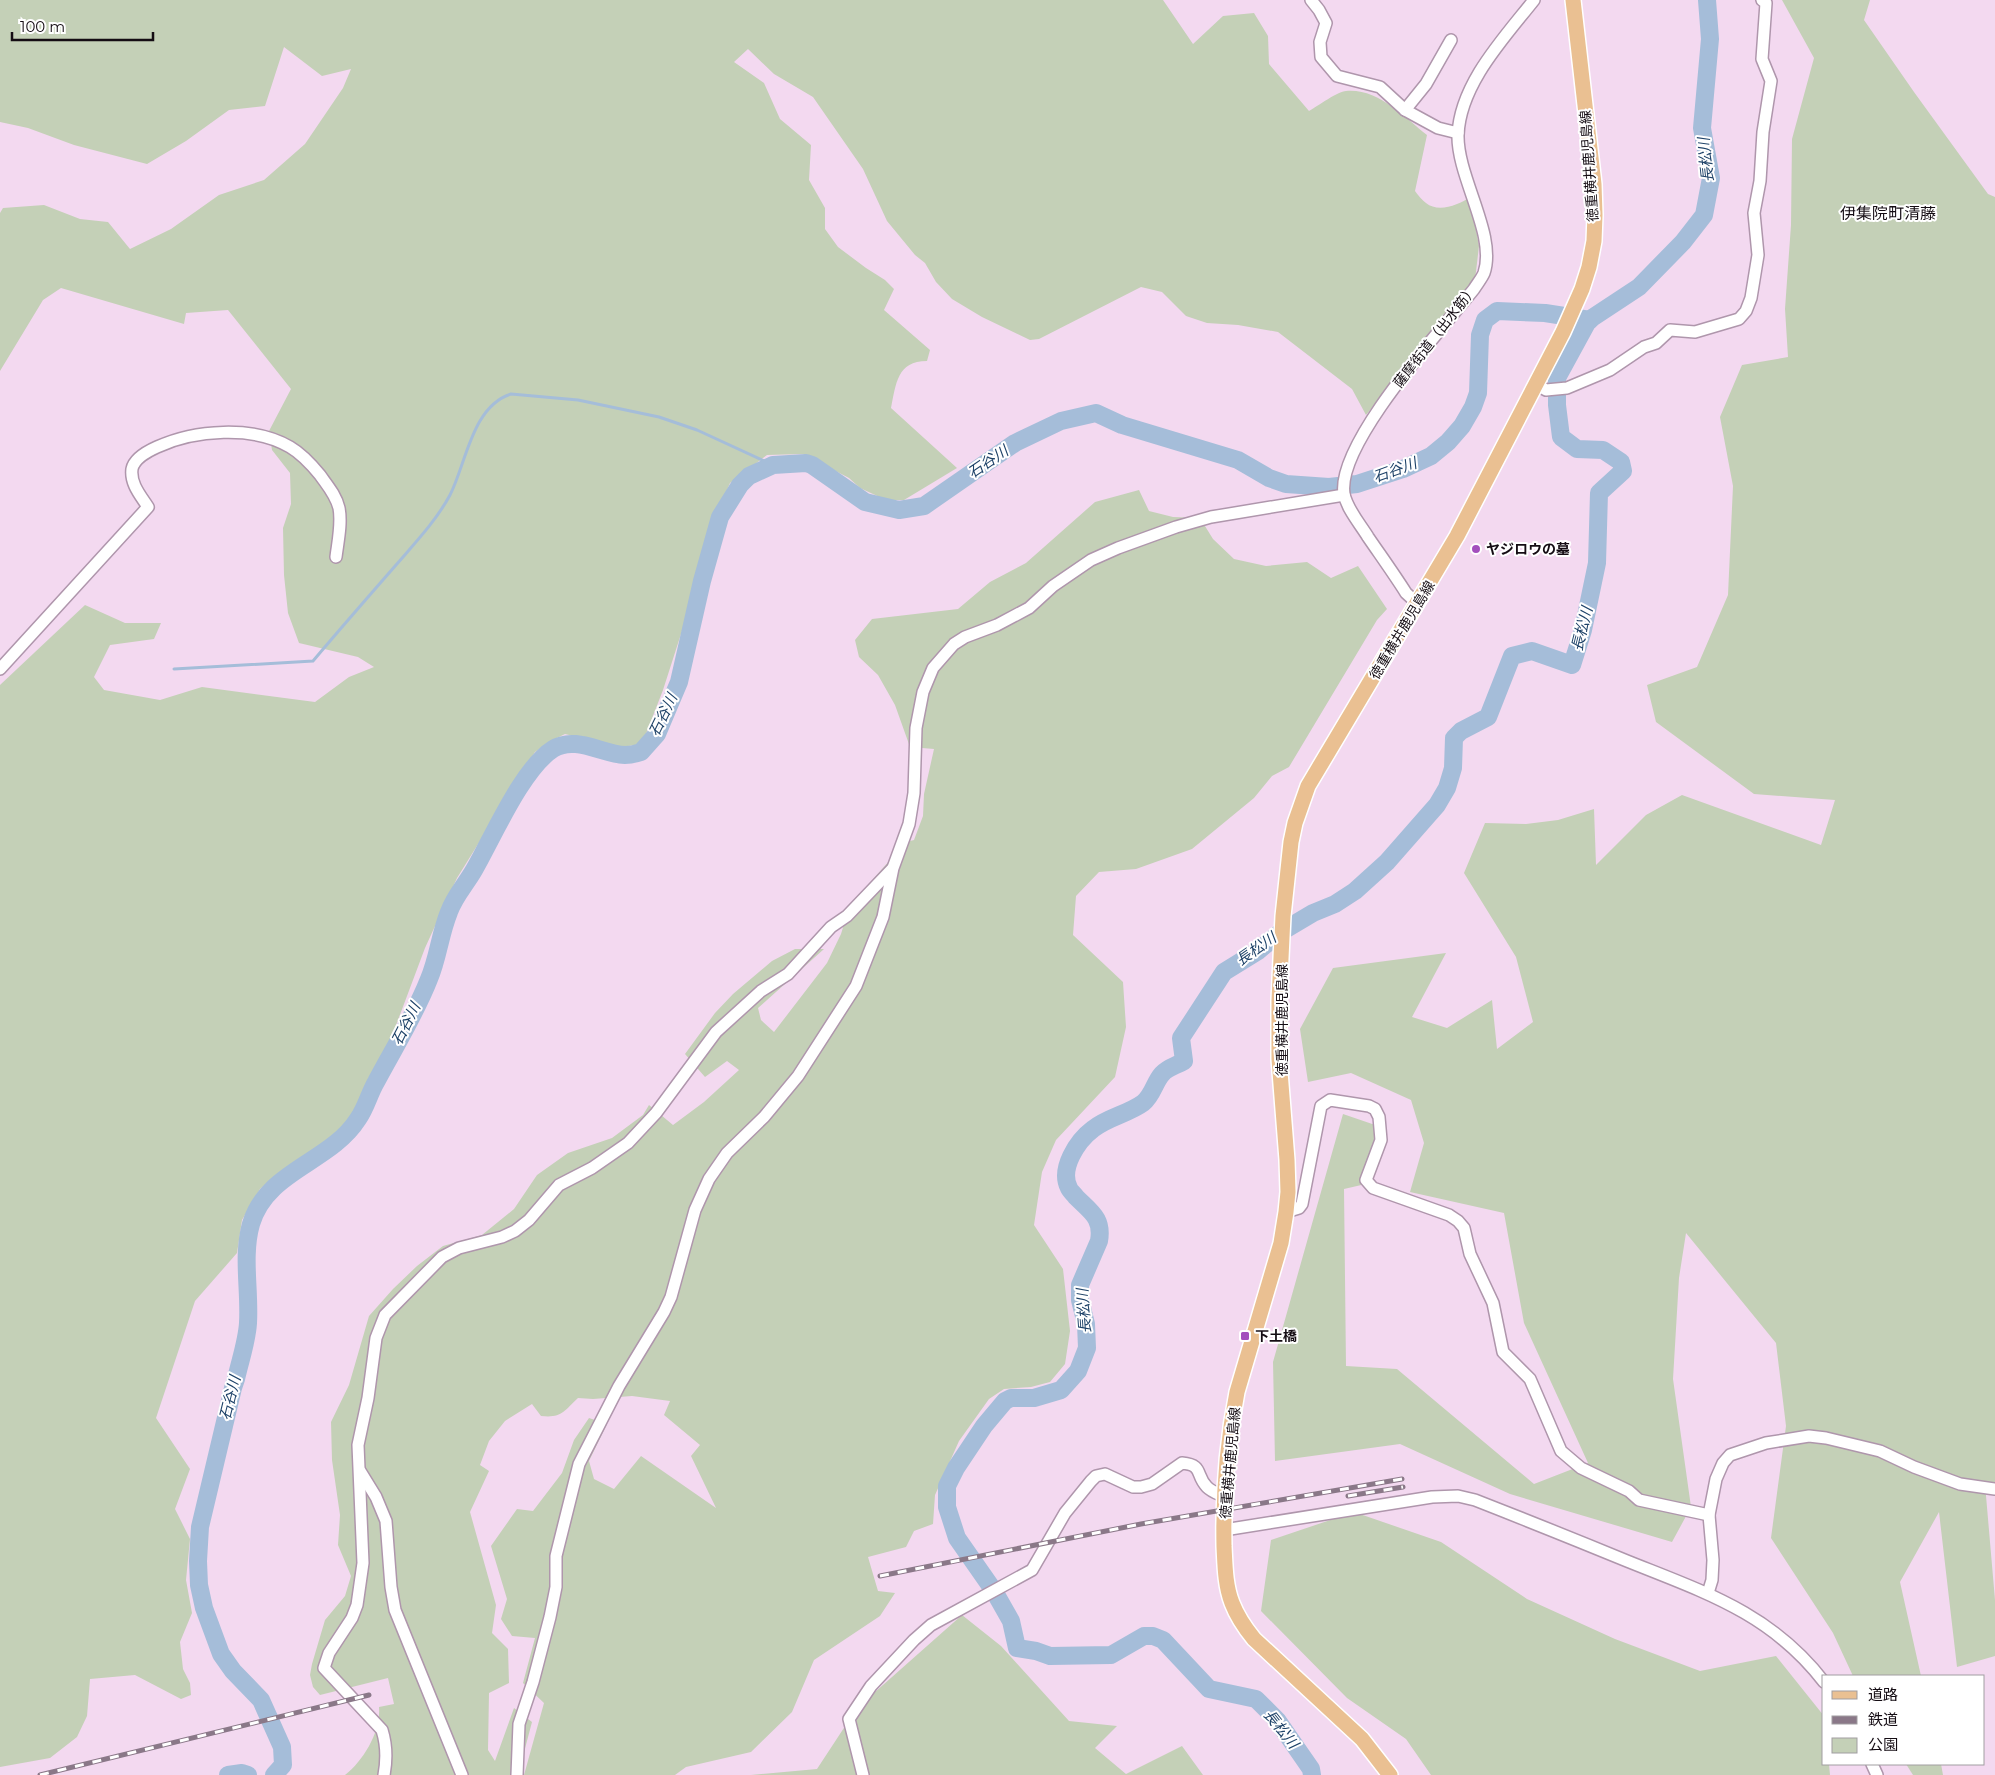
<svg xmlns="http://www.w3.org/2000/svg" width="1995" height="1775" viewBox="0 0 1995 1775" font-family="Montserrat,'Noto Sans JP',sans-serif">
<rect width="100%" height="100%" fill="#f3d9f0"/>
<!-- green -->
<g fill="#c4d0b7">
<path d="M0,0H1163L1193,44L1223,16L1254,13L1268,36L1269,64L1309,111C1318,106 1338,91 1346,91C1378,88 1404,117 1427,135L1415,191C1418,195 1422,200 1426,203C1438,213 1459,205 1470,197L1479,246L1475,280L1366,415L1352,389L1278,332L1238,325L1207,323L1186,316L1162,292L1141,287L1039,339L1030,340L982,317L952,299L936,282L925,263L915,255L887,221L863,169L813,97L774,74L748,49L734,62L764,83L780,119L811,145L809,180L825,208V229L838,247L866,268L885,280L894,289L884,310L930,350L927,361C897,361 896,384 891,408L957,468L904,500H886L860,488L849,478L803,454L767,455L730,483L708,534L689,609L663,690L646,734L637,745L619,747L565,734L549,742L535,752L457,878L425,948L392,1036L351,1116L332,1138L288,1166L260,1189L242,1220L237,1253L195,1301L156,1418L190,1469L175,1509L190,1539L186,1580L192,1613L180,1642L183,1669L190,1683L191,1695L181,1699L135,1675L90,1679L87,1716L77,1737L50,1758L0,1767V685L85,605L125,623H161L154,639L110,645L94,677L104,690L160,700L202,687L315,702L349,677L374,667L358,657L299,643L288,613L284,575L283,528L291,504L290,473L272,450L269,431L291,389L228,310L186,313L184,324L61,288L43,300L0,371V213L3,208L44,205L80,219L108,222L130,249L171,229L219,195L264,180L305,144L343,88L351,69L322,76L284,47L265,106L229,110L186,141L147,164L74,145L28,128L0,122Z"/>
<polygon points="1782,0 1870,0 1864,20 1914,92 1988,194 1995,197 1995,1482 1985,1484 1995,1600 1995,1656 1957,1667 1939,1512 1900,1582 1921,1676 1853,1676 1833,1633 1771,1538 1786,1426 1776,1343 1686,1233 1679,1278 1673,1379 1691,1507 1672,1542 1510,1494 1400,1444 1275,1461 1273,1362 1343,1114 1381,1127 1370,1183 1344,1189 1346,1366 1397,1369 1534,1484 1588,1463 1524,1323 1504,1213 1410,1192 1424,1143 1411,1100 1351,1073 1308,1082 1300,1029 1333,968 1446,953 1412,1017 1447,1028 1492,1000 1497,1049 1533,1022 1516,957 1464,873 1485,823 1526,824 1558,820 1594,809 1596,865 1646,815 1682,795 1821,845 1835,800 1754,794 1656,722 1647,685 1697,667 1728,595 1733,486 1720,417 1742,365 1788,357 1785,309 1791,225 1792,139 1814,58"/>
<path d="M1139,490L1149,511L1173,517L1200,518L1213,539L1234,559L1266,566L1307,562L1331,578L1358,566L1387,609L1377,620L1289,767L1272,776L1254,798L1192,849L1136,869L1099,872L1076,896L1073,935L1123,982L1126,1027L1115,1077L1056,1140L1042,1172L1034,1225L1063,1269L1070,1331L1065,1364L1050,1382L1031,1387L1004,1389L989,1399L959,1441L935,1495L933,1524L914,1531L906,1547L868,1557L878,1591L895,1593L880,1616L814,1660L792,1712L751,1752L686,1767L675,1775H524L544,1703L523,1683L535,1638L512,1636L501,1619L507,1599L491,1546L517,1509L533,1511L562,1473L574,1440L589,1418L607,1424L589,1461L594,1479L614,1489L641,1456L716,1508L691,1456L700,1445L664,1415L670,1401L632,1396L593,1399L578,1398C563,1412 562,1418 541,1416L532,1404L505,1421L489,1441L480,1465L489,1471L470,1512L496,1605L492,1633L508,1649L509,1683L489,1693L488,1750L495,1761L514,1708L532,1722L518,1775H345C364,1760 381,1731 379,1707L394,1704L388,1678L320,1695L313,1687L310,1675L312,1664L325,1620L345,1596L351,1576L338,1545L340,1515L332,1460L331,1422L349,1385L369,1316L393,1289L417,1266L443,1246L482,1235L514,1209L537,1175L568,1153L612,1138L643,1115L649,1105L673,1125L704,1102L739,1070L727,1061L705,1077L685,1054L715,1013L733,994L772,961L795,949H824L758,1008L761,1020L774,1032L827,963L841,934L850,905L906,842L914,840L923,816L924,794L934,749L910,747L895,705L878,675L859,657L855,640L872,619L958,609L990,582L1026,563L1095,502Z"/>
<polygon points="1354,1512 1441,1542 1527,1599 1615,1639 1700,1671 1776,1656 1824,1716 1824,1764 1829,1764 1830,1775 1431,1775 1406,1739 1347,1698 1261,1611 1271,1540"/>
<polygon points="962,1615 1001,1646 1069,1721 1117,1726 1095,1748 1126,1774 1182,1746 1203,1775 751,1775 817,1769 857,1708"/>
<polygon points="1906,1764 1941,1764 1943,1775 1913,1775"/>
</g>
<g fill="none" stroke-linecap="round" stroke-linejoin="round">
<!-- stream -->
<path stroke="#a5bdd9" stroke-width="3" d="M174,669L313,661C340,629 368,597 396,565C415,543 436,521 450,495C466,464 472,406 511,394L578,400L659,417L697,430L773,465"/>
<!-- river -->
<g stroke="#a5bdd9" stroke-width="18">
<polyline points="228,1775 242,1773 248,1775"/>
<path d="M274,1775L283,1765L282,1747L261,1700L233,1671L221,1654L204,1608L199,1585L198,1561L200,1527L233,1388L236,1379C240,1361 247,1341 248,1323C250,1290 242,1256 251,1224C267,1170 330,1163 358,1119C366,1108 369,1094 376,1082C394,1048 415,1015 429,979C438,958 440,934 449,912C454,897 466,884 474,870C493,837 522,769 553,749C575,735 602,754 625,755C630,755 635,754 641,752L657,734L679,682L702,581L720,517L740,485L749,476L773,465L806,463L812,465L865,502L899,510L924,506L1015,443L1061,421L1096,413L1122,425L1238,460L1269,478L1286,484L1329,487L1357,484L1403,469L1431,456L1448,442L1462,426L1473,407L1478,393L1480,335L1485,320L1497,311L1545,313L1590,320"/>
<path d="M1312,1775L1311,1769L1277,1720L1256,1699L1209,1689L1163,1640L1153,1636H1144L1111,1655L1050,1656L1036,1651L1017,1648L1011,1621L994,1591L957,1538L947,1507V1486L956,1468L984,1426L1005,1401L1011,1398H1034L1061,1390L1078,1371L1087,1348L1086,1324L1080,1300V1285L1099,1241C1103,1218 1091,1212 1076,1197C1074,1194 1070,1191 1069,1188C1059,1169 1077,1141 1093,1129C1108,1117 1128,1114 1143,1103C1153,1095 1154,1083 1162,1074C1168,1067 1176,1066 1184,1061L1181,1038L1224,972L1258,951L1281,932L1313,913L1335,904L1355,891L1387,862L1437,805L1447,788L1453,768L1454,738L1461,731L1488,717L1512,656L1532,651L1572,665L1583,630L1597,563L1599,493L1623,471L1621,462L1603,450L1577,449L1561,437L1557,405V378L1587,323L1592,318L1639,287L1683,242L1704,215L1711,178L1702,128L1710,39L1707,0"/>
</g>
<defs>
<g id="minor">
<polyline points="1311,0 1319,10 1326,23 1320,42 1321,57 1337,76 1380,87 1405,110 1438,128 1458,133"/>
<polyline points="1405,110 1426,84 1451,40"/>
<polyline points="1535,384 1546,390 1567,388 1610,370 1644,347 1656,343 1670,330 1695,332 1739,319 1746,311 1751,298 1758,255 1754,213 1760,181 1763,132 1771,81 1762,59 1766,3 1762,0"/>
<path d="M1418,604L1406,593C1394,574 1381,556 1368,537C1360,524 1347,509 1344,494C1336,444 1442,329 1474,289C1477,284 1482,278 1484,273C1497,235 1457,177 1458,135C1460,84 1504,38 1534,0"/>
<path d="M0,669L148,507C141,496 130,484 132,469C134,459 148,451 157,447C194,430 253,425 290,447C302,454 311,464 320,475C327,485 336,495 339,508C342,523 338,541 336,557"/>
<polyline points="1286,1212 1299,1208 1302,1204 1321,1106 1330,1100 1369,1106 1375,1109 1379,1117 1381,1140 1366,1180 1373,1188 1449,1215 1458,1221 1464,1228 1470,1254 1493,1303 1503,1352 1530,1379 1561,1451 1581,1468 1629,1491 1639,1500 1709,1515"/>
<polyline points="360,1471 376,1497 386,1521 391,1587 395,1610 462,1775"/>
<path d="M1224,1530L1432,1497L1458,1496L1475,1500C1526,1520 1576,1540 1627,1561C1704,1592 1771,1613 1824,1682"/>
<polyline points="1708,1593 1712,1580 1713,1560 1709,1515 1716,1479 1723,1463 1730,1455 1766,1443 1809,1436 1826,1438 1880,1451 1914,1467 1960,1484 1995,1489"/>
<polyline points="1872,1764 1877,1775"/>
<path d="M384,1775C387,1759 387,1746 382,1730L324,1668L329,1653L352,1618L357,1605L363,1563L358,1445L368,1398L376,1338L385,1315L442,1257L459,1248L502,1237L515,1231L529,1220L559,1185L592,1168L628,1143L656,1113L716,1032L761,991L788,974L831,927L847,916L892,869"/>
<polyline points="517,1775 519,1724 533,1682 550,1617 556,1587 556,1556 579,1464 619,1386 664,1312 671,1297 695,1210 709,1179 727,1153 764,1117 798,1076 856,986 883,917 893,868 909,824 914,793 916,728 923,692 933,668 954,644 965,637 997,625 1029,608 1053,586 1091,560 1118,548 1176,527 1211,517 1344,495"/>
<path d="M863,1775L849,1719L871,1686L914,1640L931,1625L1032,1570L1065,1513L1091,1481L1096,1476L1105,1474L1133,1487H1141L1152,1484L1182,1463C1204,1465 1195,1475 1207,1487C1212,1492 1219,1494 1225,1497"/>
</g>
<path id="major" d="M1390,1775L1362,1739L1254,1639C1245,1628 1237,1616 1232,1603C1225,1585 1225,1565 1224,1546C1223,1495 1227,1442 1237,1392L1281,1243L1286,1212L1288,1192L1287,1160L1279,1059V1000L1283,916L1291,842L1295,823L1308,786L1457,536L1563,332L1582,289L1589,267L1594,241L1595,215L1594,184L1573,0"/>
</defs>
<!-- minor casing -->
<use href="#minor" stroke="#af96ac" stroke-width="14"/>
<!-- major casing -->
<use href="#major" stroke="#fff" stroke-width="18"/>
<!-- minor -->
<use href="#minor" stroke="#fff" stroke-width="11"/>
<!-- major -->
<use href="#major" stroke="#eac092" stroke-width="15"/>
<defs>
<g id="rail">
<polyline points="1348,1496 1403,1487"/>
<polyline points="880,1576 1141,1524 1402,1479"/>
<polyline points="40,1775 369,1695"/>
</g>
</defs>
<!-- rail casing -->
<use href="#rail" stroke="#8a7888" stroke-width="5"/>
<!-- rail -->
<use href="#rail" stroke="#fff" stroke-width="3" stroke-dasharray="9" stroke-linecap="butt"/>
</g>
<!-- markers -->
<g fill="#a34fbd" stroke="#fff" stroke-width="2">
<circle cx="1476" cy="549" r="5"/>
<rect x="1240" y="1331" width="10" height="10" rx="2.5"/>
</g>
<g text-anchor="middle" stroke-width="4" stroke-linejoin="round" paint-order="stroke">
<!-- street labels -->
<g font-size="14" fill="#140c13" stroke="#fff">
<text transform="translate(1589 166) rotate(-94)" y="5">徳重横井鹿児島線</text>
<text transform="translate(1435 336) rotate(-52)" y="5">薩摩街道（出水筋）</text>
<text transform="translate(1402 630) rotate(-59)" y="5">徳重横井鹿児島線</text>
<text transform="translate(1282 1020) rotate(-90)" y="5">徳重横井鹿児島線</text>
<text transform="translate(1230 1463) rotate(-85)" y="5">徳重横井鹿児島線</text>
</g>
<!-- poi labels -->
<g font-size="14" font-weight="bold" fill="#140c13" stroke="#fff" text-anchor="start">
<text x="1486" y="554">ヤジロウの墓</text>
<text x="1255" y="1341">下土橋</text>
</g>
<!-- water labels -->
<g font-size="15" font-style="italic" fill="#1e4268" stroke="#fff">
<text transform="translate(1706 160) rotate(-96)" y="5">長松川</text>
<text transform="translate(988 462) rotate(-34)" y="5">石谷川</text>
<text transform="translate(1395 470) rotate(-20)" y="5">石谷川</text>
<text transform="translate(1582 629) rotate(-76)" y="5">長松川</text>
<text transform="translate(663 715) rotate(-64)" y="5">石谷川</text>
<text transform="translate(1256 949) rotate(-35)" y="5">長松川</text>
<text transform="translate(406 1024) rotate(-63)" y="5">石谷川</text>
<text transform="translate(1084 1311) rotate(-94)" y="5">長松川</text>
<text transform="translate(230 1398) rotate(-76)" y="5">石谷川</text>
<text transform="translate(1281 1729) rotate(51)" y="5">長松川</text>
</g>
<!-- quarter labels -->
<g font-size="16" fill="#140c13" stroke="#fff">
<text x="1888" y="219">伊集院町清藤</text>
</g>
</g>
<!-- legend -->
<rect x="1822" y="1675" width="162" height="90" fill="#ffffff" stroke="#a19ea1"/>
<rect x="1832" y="1691" width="25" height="8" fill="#eac092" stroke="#a19ea1"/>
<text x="1868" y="1700" font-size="15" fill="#140c13">道路</text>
<rect x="1832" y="1716" width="25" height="8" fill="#8a7888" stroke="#a19ea1"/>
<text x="1868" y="1725" font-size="15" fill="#140c13">鉄道</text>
<rect x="1832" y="1738" width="25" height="15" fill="#c4d0b7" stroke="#a19ea1"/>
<text x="1868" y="1750" font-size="15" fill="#140c13">公園</text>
<!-- scale -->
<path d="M12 32v8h141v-8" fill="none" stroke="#140c13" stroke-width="2.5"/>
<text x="20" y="32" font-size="15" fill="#140c13" stroke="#ffffff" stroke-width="4" paint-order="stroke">100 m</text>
</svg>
